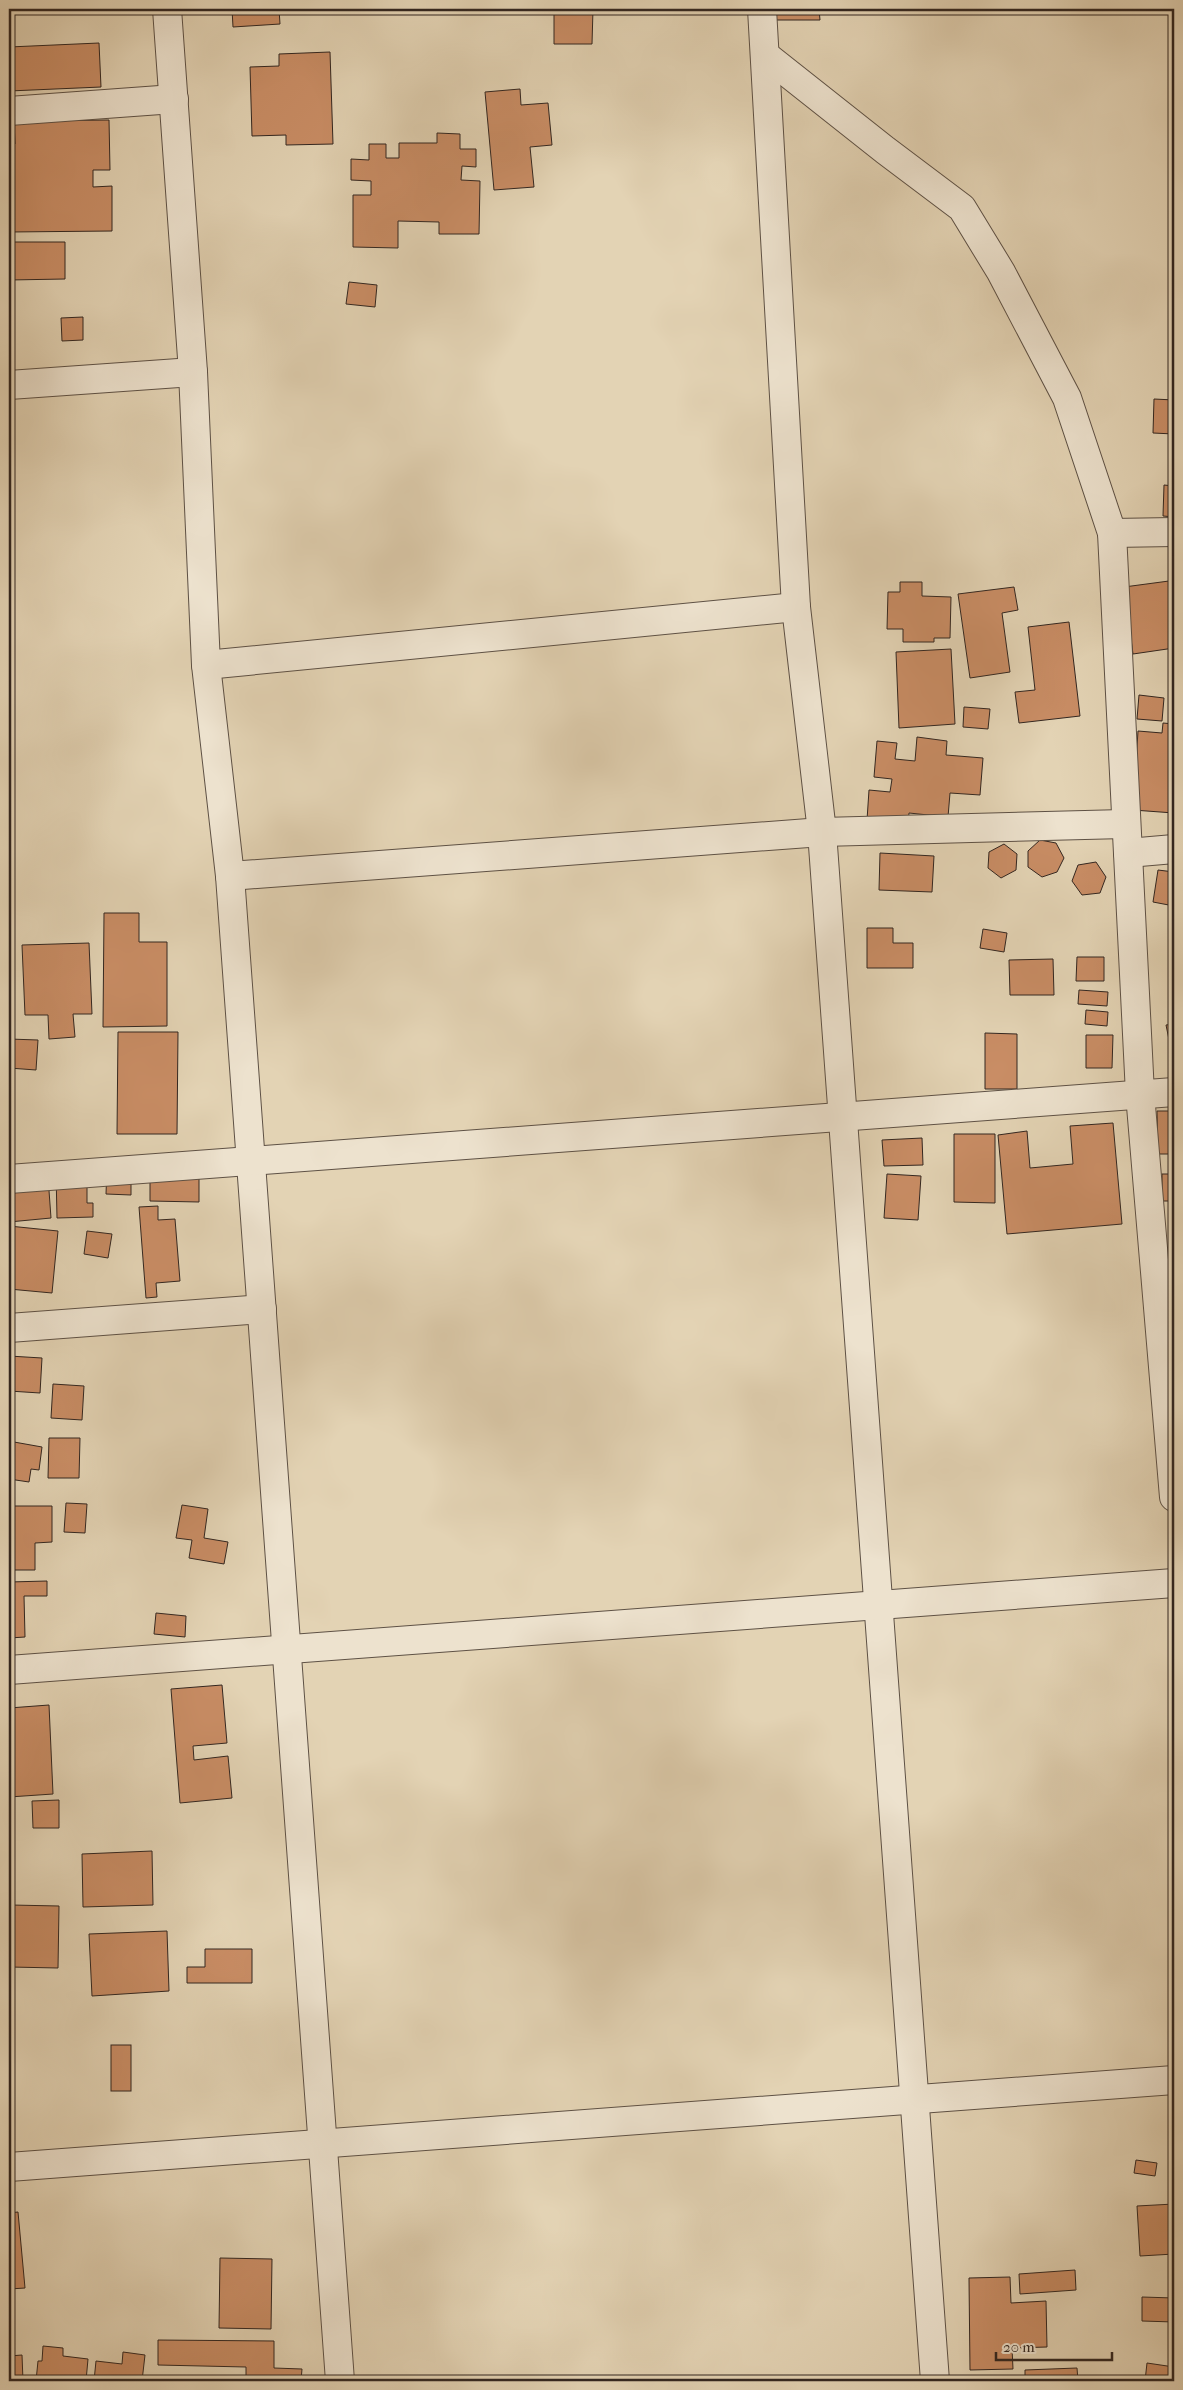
<svg xmlns="http://www.w3.org/2000/svg" width="1183" height="2390" viewBox="0 0 1183 2390" font-family="'IM FELL French Canon',serif">
<rect width="100%" height="100%" fill="#e3d3b4"/>
<filter id="stains"><feTurbulence type="fractalNoise" baseFrequency=".004" numOctaves="4"/><feColorMatrix values="0 0 0 0 .2 0 0 0 0 .09 0 0 0 0 .02 0 0 0 .5 -.17"/></filter>
<radialGradient id="worn" r=".72"><stop offset=".6" stop-color="#630" stop-opacity="0"/><stop offset="1" stop-color="#630" stop-opacity=".3"/></radialGradient>
<!-- building -->
<g fill="#c98d65" stroke="#322620">
<polygon points="232,9 279,9 280,24 233,27"/>
<polygon points="554,9 593,9 592,44 554,44"/>
<polygon points="773,9 819,9 820,20 774,20"/>
<polygon points="99,43 101,87 9,91 9,47"/>
<polygon points="330,52 333,144 286,145 286,135 252,136 250,67 279,66 279,54"/>
<polygon points="520,89 521,105 548,103 552,145 530,147 534,187 494,190 485,92"/>
<polygon points="109,120 110,170 93,170 93,187 112,186 112,231 9,232 9,144 15,144 14,121"/>
<polygon points="437,133 460,134 460,149 476,149 476,167 462,166 461,180 480,181 479,234 439,234 439,222 398,221 398,248 353,247 353,195 371,195 371,181 351,180 351,159 369,160 369,144 386,144 386,158 399,158 399,143 437,143"/>
<polygon points="9,242 65,242 65,279 9,280"/>
<polygon points="349,282 377,285 375,307 346,304"/>
<polygon points="83,317 83,340 62,341 61,318"/>
<polygon points="1154,399 1174,400 1174,434 1153,433"/>
<polygon points="1164,485 1174,486 1174,517 1163,516"/>
<polygon points="1169,581 1174,620 1174,648 1133,654 1124,587"/>
<polygon points="900,582 922,582 922,596 951,597 950,638 934,638 934,642 903,642 903,629 887,629 888,592 900,592"/>
<polygon points="1014,587 1018,610 1002,613 1010,672 970,678 958,594"/>
<polygon points="1069,622 1080,716 1019,723 1015,692 1035,690 1028,627"/>
<polygon points="951,649 955,724 899,728 896,652"/>
<polygon points="1139,695 1164,698 1162,721 1137,719"/>
<polygon points="964,707 990,709 988,729 963,727"/>
<polygon points="1163,723 1174,724 1174,813 1133,810 1138,731 1162,733"/>
<polygon points="917,737 947,741 946,755 983,758 980,795 950,793 948,817 909,813 908,824 867,820 869,790 890,792 892,779 874,777 877,741 897,743 895,759 915,761"/>
<polygon points="1040,840 1056,843 1064,858 1057,872 1042,877 1028,867 1028,851"/>
<polygon points="1004,844 1017,854 1016,870 1001,878 988,868 989,852"/>
<polygon points="880,853 934,856 932,892 879,890"/>
<polygon points="1096,862 1106,877 1100,893 1082,895 1072,881 1078,865"/>
<polygon points="1158,870 1174,872 1174,906 1153,902"/>
<polygon points="104,913 139,913 139,942 167,942 167,1026 103,1027"/>
<polygon points="867,928 893,928 893,943 913,943 913,968 867,968"/>
<polygon points="983,929 1007,933 1004,952 980,948"/>
<polygon points="89,943 92,1014 73,1014 75,1037 49,1039 48,1015 25,1015 22,945"/>
<polygon points="1077,957 1104,957 1104,981 1076,981"/>
<polygon points="1053,959 1054,995 1010,995 1009,960"/>
<polygon points="1079,990 1108,992 1107,1006 1078,1004"/>
<polygon points="1086,1010 1108,1012 1107,1026 1085,1024"/>
<polygon points="1174,1024 1174,1064 1166,1025"/>
<polygon points="118,1032 178,1032 177,1134 117,1134"/>
<polygon points="985,1033 1017,1034 1017,1089 985,1089"/>
<polygon points="1086,1035 1113,1035 1112,1068 1086,1068"/>
<polygon points="9,1039 38,1040 36,1070 9,1068"/>
<polygon points="1157,1111 1174,1111 1174,1154 1158,1154"/>
<polygon points="1113,1123 1122,1224 1007,1234 998,1135 1027,1131 1030,1168 1073,1164 1070,1126"/>
<polygon points="954,1134 995,1134 995,1203 954,1202"/>
<polygon points="922,1138 923,1165 884,1166 882,1140"/>
<polygon points="107,1167 131,1167 131,1195 106,1194"/>
<polygon points="150,1169 199,1169 199,1202 150,1201"/>
<polygon points="56,1172 87,1184 87,1203 93,1203 93,1217 57,1218"/>
<polygon points="887,1174 921,1176 918,1220 884,1218"/>
<rect x="1162" y="1174" width="12" height="27"/>
<polygon points="48,1177 51,1218 9,1222 9,1180"/>
<polygon points="158,1206 158,1220 175,1219 180,1281 156,1283 157,1297 146,1298 139,1207"/>
<polygon points="9,1226 58,1231 52,1293 9,1289"/>
<polygon points="87,1231 112,1234 108,1258 84,1254"/>
<polygon points="9,1356 42,1358 40,1393 9,1391"/>
<polygon points="53,1384 84,1386 82,1420 51,1418"/>
<polygon points="49,1438 80,1438 79,1478 48,1478"/>
<polygon points="14,1442 42,1447 39,1470 31,1469 29,1482 9,1479 9,1449 13,1450"/>
<polygon points="66,1503 87,1504 85,1533 64,1532"/>
<polygon points="182,1505 208,1509 204,1538 228,1542 224,1564 189,1558 192,1540 176,1538"/>
<polygon points="9,1506 52,1506 52,1542 35,1543 35,1570 9,1570"/>
<polygon points="47,1581 47,1596 24,1596 25,1637 9,1638 9,1582"/>
<polygon points="156,1613 186,1616 185,1637 154,1634"/>
<polygon points="222,1685 227,1743 193,1746 194,1760 228,1756 232,1798 180,1803 171,1689"/>
<polygon points="49,1705 53,1794 9,1797 9,1708"/>
<polygon points="59,1800 59,1828 33,1828 32,1801"/>
<polygon points="152,1851 153,1905 83,1907 82,1854"/>
<polygon points="11,1905 59,1906 58,1968 10,1967"/>
<polygon points="167,1931 169,1991 92,1996 89,1934"/>
<polygon points="205,1949 252,1949 252,1983 187,1983 187,1967 205,1967"/>
<rect x="111" y="2045" width="20" height="46"/>
<polygon points="1136,2160 1157,2163 1155,2176 1134,2173"/>
<polygon points="1174,2204 1174,2254 1140,2256 1137,2206"/>
<polygon points="18,2212 25,2288 9,2289 9,2213"/>
<polygon points="220,2258 272,2259 271,2329 219,2328"/>
<polygon points="1075,2270 1076,2290 1020,2294 1019,2274"/>
<polygon points="1010,2277 1011,2303 1046,2301 1047,2347 1012,2348 1013,2369 970,2370 969,2278"/>
<polygon points="1142,2297 1174,2298 1174,2322 1142,2321"/>
<polygon points="158,2340 274,2341 274,2368 302,2369 301,2381 246,2381 246,2367 158,2365"/>
<polygon points="43,2346 63,2348 63,2356 88,2359 86,2381 36,2381 38,2361 42,2361"/>
<polygon points="123,2352 145,2355 142,2381 94,2381 96,2361 122,2364"/>
<polygon points="22,2355 23,2381 9,2381 9,2356"/>
<polygon points="1147,2363 1174,2367 1174,2381 1145,2381"/>
<polygon points="1077,2368 1078,2381 1025,2381 1025,2370"/>
<polygon points="212,2376 212,2381 160,2381 160,2378"/>
</g>
<g fill="none" stroke-linecap="round" stroke-linejoin="round">
<defs>
<g id="minor">
<polyline points="167,9 193,372 206,665 230,876 340,2381"/>
<polyline points="762,9 796,607 822,832 935,2381"/>
<polyline points="765,55 885,150 962,208 1001,272 1067,398 1112,533 1140,1094 1174,1497"/>
<polyline points="9,111 174,99"/>
<polyline points="9,385 193,372"/>
<polyline points="1112,533 1174,532"/>
<polyline points="206,665 796,607"/>
<polyline points="1128,853 1174,849"/>
<polyline points="230,876 822,832 1124,824"/>
<polyline points="9,1179 1174,1092"/>
<polyline points="9,1328 262,1309"/>
<polyline points="9,1670 1174,1583"/>
<polyline points="9,2167 1174,2080"/>
</g>
</defs>
<!-- minor casing -->
<use href="#minor" stroke="#5e5145" stroke-width="30"/>
<!-- minor -->
<use href="#minor" stroke="#ede2ce" stroke-width="28"/>
</g>
<!-- margin -->
<rect width="1183" height="2390" fill="none" stroke="#e3d3b4" stroke-width="30"/>
<rect x="10" y="10" width="1163" height="2370" fill="none" stroke="#322620" stroke-width="2.5"/>
<rect x="15" y="15" width="1153" height="2360" fill="none" stroke="#322620"/>
<!-- scale -->
<path d="M996 2352v8h116v-8" fill="none" stroke="#322620" stroke-width="2.5"/>
<text x="1003" y="2352" font-size="15" fill="#322620" stroke="#ede2ce" stroke-width="4" paint-order="stroke">20 m</text>
<rect width="100%" height="100%" filter="url(#stains)"/>
<rect width="100%" height="100%" fill="url(#worn)"/>
</svg>
